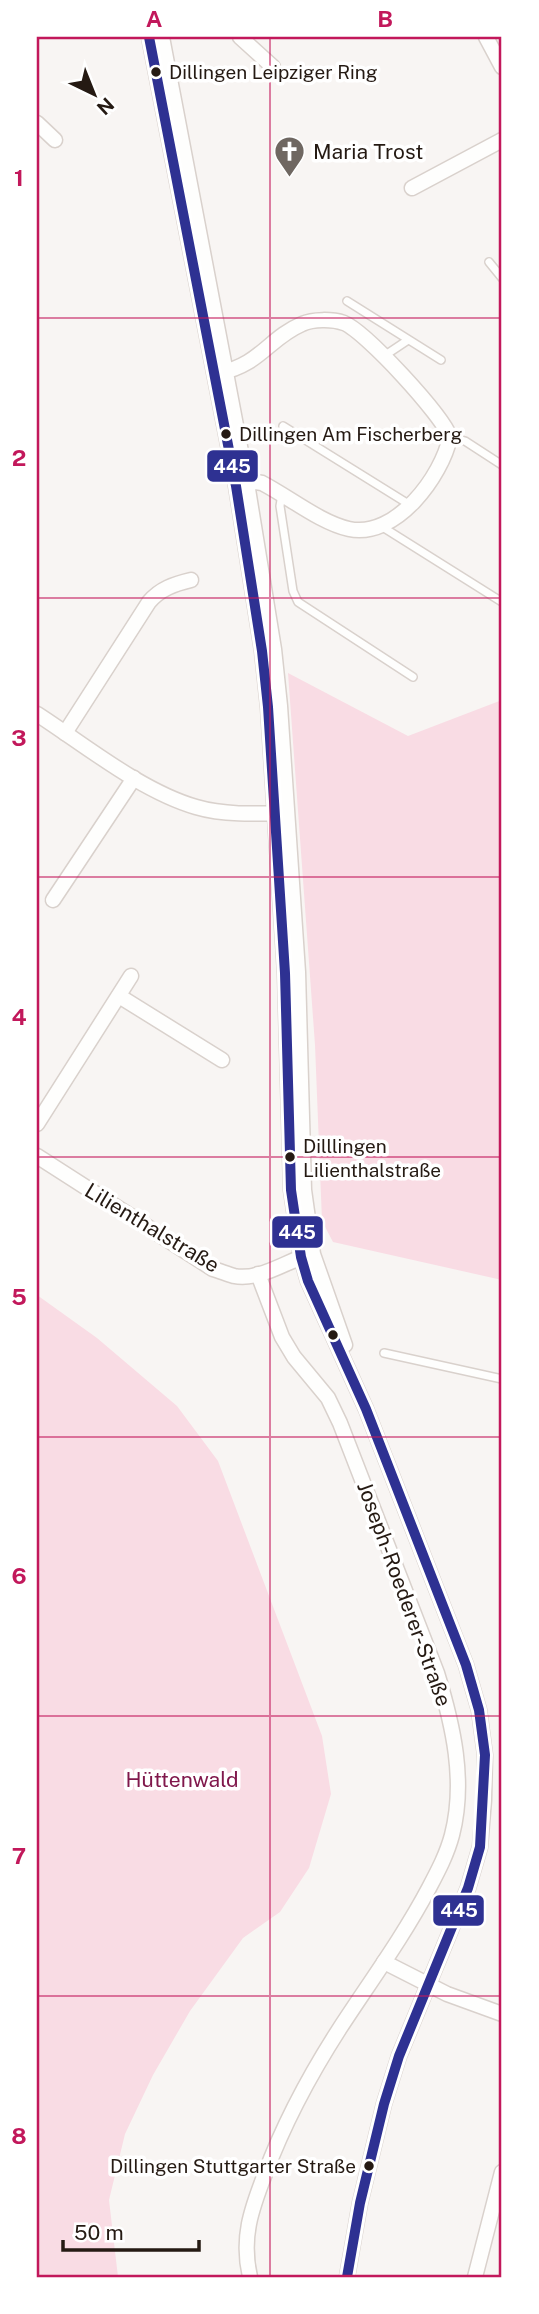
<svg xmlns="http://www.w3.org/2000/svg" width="539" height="2314" viewBox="0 0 539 2314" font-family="'Public Sans',sans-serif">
<rect width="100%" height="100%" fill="#f8f5f3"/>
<!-- green -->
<g fill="#f9dce4">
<polygon points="288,673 408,736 502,700 502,1280 333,1242 322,1221 315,1045"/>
<polygon points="37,1295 97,1338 177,1406 218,1461 322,1736 331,1794 309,1868 280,1912 243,1938 190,2011 153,2075 125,2134 109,2200 118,2277 37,2277"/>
</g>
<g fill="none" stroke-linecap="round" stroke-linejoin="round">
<defs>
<g id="lane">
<polyline points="489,262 502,278"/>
<polyline points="347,301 441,360"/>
<polyline points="384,356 408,340"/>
<polyline points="283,426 410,505"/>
<polyline points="451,437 465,441 502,465"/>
<polyline points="282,494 280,506 293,591 298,602 413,677"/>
<polyline points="381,526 502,602"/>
<polyline points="384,1353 502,1379"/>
</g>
<g id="street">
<polyline points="149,37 236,486 262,651 268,707 285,973 291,1190 301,1257 308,1281 366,1409 466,1665 479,1710 485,1755 484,1800 480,1847 468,1888 399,2056 384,2104 360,2203 347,2277"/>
<polyline points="162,37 247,483 274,649 280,706 298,972 304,1190 313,1254 345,1345"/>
<polyline points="240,37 273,67"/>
<polyline points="486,37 502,67"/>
<polyline points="37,123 55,140"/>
<polyline points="412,188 502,140"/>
<path d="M219,373C260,365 269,338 302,324C313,319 332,319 344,323C366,332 442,415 450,437C442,476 396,539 349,529C321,523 289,497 262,483L256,482L240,485"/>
<path d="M37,714C85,745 141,791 196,807C223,815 254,814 282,813"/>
<path d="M65,733L149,602C160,589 174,584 191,580"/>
<polyline points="53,900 134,778"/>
<polyline points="119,996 222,1060"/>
<polyline points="37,1124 131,976"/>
<path d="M37,1156L213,1269C220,1271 227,1274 234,1276C259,1281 285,1262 308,1255"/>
<polyline points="384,1962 447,1994 502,2014"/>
<path d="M250,2277C241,2238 251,2210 265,2174C284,2123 311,2073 340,2028C370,1982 403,1937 429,1888C438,1871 447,1854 452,1835C466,1781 453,1725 437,1673L340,1423L328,1398L294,1357L282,1337L258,1274"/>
<polyline points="475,2277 502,2172"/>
</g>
</defs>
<!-- lane casing -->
<use href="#lane" stroke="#d9d1cc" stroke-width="10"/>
<!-- street casing -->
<use href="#street" stroke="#d9d1cc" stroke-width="17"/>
<!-- lane -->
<use href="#lane" stroke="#fefefd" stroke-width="7"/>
<!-- street -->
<use href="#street" stroke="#fefefd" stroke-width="14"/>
<defs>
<polyline id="bus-1" points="149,37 236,486 262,651 268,707 285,973 291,1190 301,1257 308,1281 366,1409 466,1665 479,1710 485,1755 480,1847 468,1888 399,2056 384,2104 360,2203 347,2277"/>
</defs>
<!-- bus-1 casing -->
<use href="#bus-1" stroke="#fff" stroke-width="16"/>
<!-- bus-1 -->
<use href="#bus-1" stroke="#2e3192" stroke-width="10"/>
</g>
<!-- grid -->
<path fill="none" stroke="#c2185b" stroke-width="2" stroke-opacity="0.55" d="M270,37V2277M37,318H502M37,598H502M37,877H502M37,1157H502M37,1437H502M37,1716H502M37,1996H502"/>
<!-- icons -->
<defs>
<symbol id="church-pin" viewBox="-11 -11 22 30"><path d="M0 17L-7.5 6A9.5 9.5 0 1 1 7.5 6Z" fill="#6f6761" stroke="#fff"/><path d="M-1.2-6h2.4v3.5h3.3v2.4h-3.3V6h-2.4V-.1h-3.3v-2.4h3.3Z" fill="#fff"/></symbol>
</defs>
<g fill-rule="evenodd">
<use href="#church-pin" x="272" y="134" width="35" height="47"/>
</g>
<!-- markers -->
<g fill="#251a13" stroke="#fff" stroke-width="2.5">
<circle cx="156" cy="72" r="6"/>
<circle cx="226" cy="434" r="6"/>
<circle cx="290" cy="1157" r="6"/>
<circle cx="333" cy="1335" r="6"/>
<circle cx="369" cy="2166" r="6"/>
</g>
<g text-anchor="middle" stroke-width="7" stroke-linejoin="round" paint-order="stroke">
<!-- bus labels -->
<g font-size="19" fill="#251a13" stroke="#fff" text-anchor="start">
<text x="169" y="79">Dillingen Leipziger Ring</text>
<text x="239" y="441">Dillingen Am Fischerberg</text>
<text x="303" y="1153">Dilllingen<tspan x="303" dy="24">Lilienthalstraße</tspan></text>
<text x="356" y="2173" text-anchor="end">Dillingen Stuttgarter Straße</text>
</g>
<!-- poi labels -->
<g font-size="21" fill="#251a13" stroke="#fff" text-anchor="start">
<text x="313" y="159">Maria Trost</text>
</g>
<!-- street labels -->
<g font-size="21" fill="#251a13" stroke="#fff">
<text transform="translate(152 1228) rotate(31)" y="7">Lilienthalstraße</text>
<text transform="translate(404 1594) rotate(70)" y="7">Joseph-Roederer-Straße</text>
</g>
<!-- park labels -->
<g font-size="21" fill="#80184c" stroke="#fff">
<text x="182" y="1787">Hüttenwald</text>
</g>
</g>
<g stroke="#fff" stroke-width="2.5">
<rect x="206" y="449" width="53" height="34" rx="7" fill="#2e3192"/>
<rect x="271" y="1215" width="53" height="34" rx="7" fill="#2e3192"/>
<rect x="432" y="1894" width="53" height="33" rx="7" fill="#2e3192"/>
</g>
<g font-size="19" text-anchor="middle" font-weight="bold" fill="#fff">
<text x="232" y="473">445</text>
<text x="297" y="1239">445</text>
<text x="459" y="1917">445</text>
</g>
<!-- border -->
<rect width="539" height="2314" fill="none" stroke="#ffffff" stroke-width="77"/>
<!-- north arrow -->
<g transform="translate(94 94) rotate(137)" stroke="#ffffff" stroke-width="5" paint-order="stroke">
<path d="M0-5L12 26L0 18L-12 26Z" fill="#251a13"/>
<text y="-10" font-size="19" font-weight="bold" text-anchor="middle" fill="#251a13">N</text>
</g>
<!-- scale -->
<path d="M63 2240v10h136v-10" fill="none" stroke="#251a13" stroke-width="3.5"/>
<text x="74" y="2240" font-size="21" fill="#251a13" stroke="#ffffff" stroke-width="5" paint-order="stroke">50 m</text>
<rect x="38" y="38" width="462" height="2238" fill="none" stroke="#c2185b" stroke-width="2.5"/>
<g font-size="23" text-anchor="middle" font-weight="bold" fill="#c2185b">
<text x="154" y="27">A</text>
<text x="385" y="27">B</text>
<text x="19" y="186">1</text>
<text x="19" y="466">2</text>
<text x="19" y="746">3</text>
<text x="19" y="1025">4</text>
<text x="19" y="1305">5</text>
<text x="19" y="1584">6</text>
<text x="19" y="1864">7</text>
<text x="19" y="2144">8</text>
</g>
</svg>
